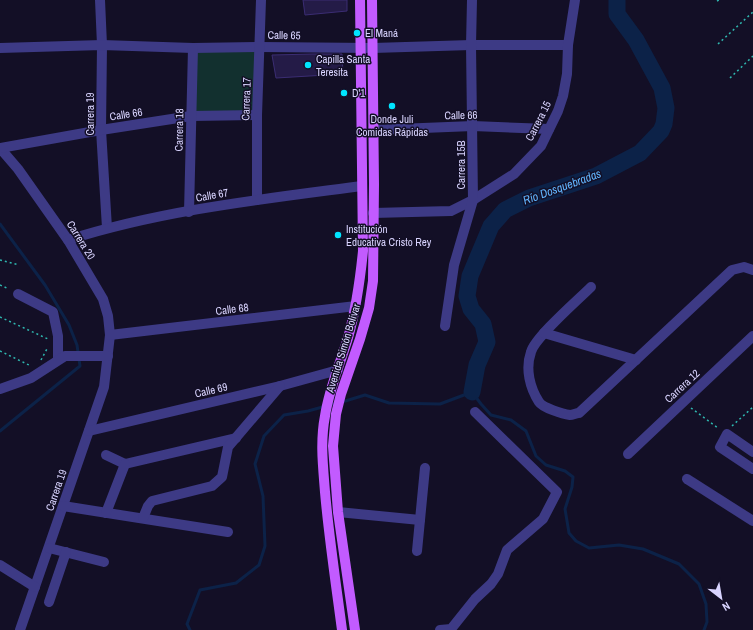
<svg xmlns="http://www.w3.org/2000/svg" width="753" height="630" viewBox="0 0 753 630" font-family="'Archivo Narrow',sans-serif">
<rect width="100%" height="100%" fill="#130f26"/>
<!-- green -->
<polygon fill="#12302f" points="260,47 257,115 191,116 193,48"/>
<g fill="none" stroke-linecap="round" stroke-linejoin="round">
<!-- stream -->
<g stroke="#0c2248" stroke-width="3">
<polyline points="0,224 45,285 69,325 77,345 80,366 0,431"/>
<polyline points="342,402 365,395 389,403 440,404 472,392 481,404 491,415 511,420 526,431 536,456 546,465 565,471 573,477 572,487 565,509 569,533 576,541 589,548 619,545 643,549 679,564 699,584 706,604 707,622 704,630"/>
<polyline points="190,630 187,624 200,590 236,583 259,565 265,546 263,496 255,464 264,436 284,415 308,411 337,403"/>
</g>
<!-- river -->
<polyline stroke="#0c2248" stroke-width="17" points="472,392 477,365 487,342 483,324 471,309 467,296 470,276 491,226 505,210 529,198 596,176 640,153 661,131 664,124 666,108 662,88 636,40 617,14 617,0"/>
</g>
<!-- building -->
<g fill="#241b47" stroke="#3b2d73">
<polygon points="303,0 347,0 347,11 305,15"/>
<polygon points="313,54 342,54 343,74 276,78 272,55"/>
</g>
<g fill="none" stroke-linecap="round" stroke-linejoin="round">
<!-- path -->
<g stroke="#2fb8b0" stroke-width="1.5" stroke-dasharray="2 3" stroke-linecap="butt">
<polyline points="717,1 719,0"/>
<polyline points="718,44 753,12"/>
<polyline points="730,78 753,56"/>
<polyline points="0,260 19,265"/>
<polyline points="0,285 9,289"/>
<polyline points="0,317 48,339"/>
<polyline points="0,351 31,366"/>
<polyline points="41,360 48,347"/>
<polyline points="691,408 718,428"/>
<polyline points="732,426 753,407"/>
</g>
<!-- minor -->
<g stroke="#3d3a85" stroke-width="10">
<polyline points="100,0 102,45 101,130 107,228"/>
<polyline points="0,48 102,45 193,48 260,47 373,48 471,45 568,45"/>
<polyline points="373,130 473,126 549,129"/>
<polyline points="0,148 18,169 68,240 103,299 108,316 110,335 104,387 20,630"/>
<polyline points="0,148 101,130 191,116 257,115"/>
<polyline points="257,200 257,115 261,0"/>
<polyline points="189,212 193,48"/>
<polyline points="373,213 451,211 473,200 514,174 541,146 558,111 563,96 567,74 568,45 575,0"/>
<path d="M68,240C162,210 264,199 362,186"/>
<path d="M591,287C578,300 535,337 531,352C525,369 530,388 539,402C543,408 563,414 570,415C573,415 576,413 579,413L732,270L744,267L753,270"/>
<polyline points="18,294 53,312 58,336 58,359"/>
<polyline points="445,326 454,265 473,200 471,45 472,0"/>
<polyline points="544,333 636,360"/>
<polyline points="110,335 356,306"/>
<polyline points="0,389 31,378 65,356 108,356"/>
<polyline points="89,431 280,386 338,370"/>
<polyline points="753,452 727,434 720,447 753,469"/>
<polyline points="628,454 753,336"/>
<polyline points="106,455 125,464 236,438"/>
<polyline points="687,479 753,521"/>
<polyline points="63,506 228,532"/>
<polyline points="338,512 420,520"/>
<polyline points="106,513 125,464"/>
<polyline points="143,518 148,506 152,501 212,486 222,477 228,447 280,386"/>
<polyline points="49,548 104,562"/>
<polyline points="417,551 425,468"/>
<polyline points="0,565 35,587"/>
<polyline points="49,602 66,552"/>
<polyline points="440,630 451,629 475,599 491,584 498,574 507,550 543,519 557,492 475,412"/>
</g>
<!-- major -->
<g stroke="#c25bff" stroke-width="10">
<path d="M342,630C336,584 329,538 325,492C323,466 320,442 325,416C329,389 340,364 348,338C356,309 360,281 363,251L360,0"/>
<polyline points="355,630 338,512 333,446 336,414 341,394 360,339 369,308 373,281 374,184 372,0"/>
</g>
</g>
<!-- markers -->
<g fill="#00e5ff" stroke="#130f26" stroke-width="1.5">
<circle cx="357" cy="33" r="4"/>
<circle cx="308" cy="65" r="4"/>
<circle cx="344" cy="93" r="4"/>
<circle cx="392" cy="106" r="4"/>
<circle cx="338" cy="235" r="4"/>
</g>
<g text-anchor="middle" stroke-width="3" stroke-linejoin="round" paint-order="stroke">
<!-- poi labels -->
<g font-size="11" fill="#d9d4ff" stroke="#130f26" text-anchor="start">
<text x="365" y="37">El Maná</text>
<text x="316" y="63">Capilla Santa<tspan x="316" dy="13">Teresita</tspan></text>
<text x="352" y="97">D'1</text>
<text x="392" y="123" text-anchor="middle">Donde Juli<tspan x="392" dy="13">Comidas Rápidas</tspan></text>
<text x="346" y="233">Institución<tspan x="346" dy="13">Educativa Cristo Rey</tspan></text>
</g>
<!-- street labels -->
<g font-size="11" fill="#d9d4ff" stroke="#130f26">
<text transform="translate(284 35) rotate(1)" y="4">Calle 65</text>
<text transform="translate(246 99) rotate(-88)" y="4">Carrera 17</text>
<text transform="translate(90 114) rotate(-90)" y="4">Carrera 19</text>
<text transform="translate(126 114) rotate(-9)" y="4">Calle 66</text>
<text transform="translate(461 115) rotate(-1)" y="4">Calle 66</text>
<text transform="translate(538 121) rotate(-63)" y="4">Carrera 15</text>
<text transform="translate(179 130) rotate(-89)" y="4">Carrera 18</text>
<text transform="translate(461 165) rotate(-90)" y="4">Carrera 15B</text>
<text transform="translate(212 195) rotate(-10)" y="4">Calle 67</text>
<text transform="translate(81 240) rotate(58)" y="4">Carrera 20</text>
<text transform="translate(232 309) rotate(-7)" y="4">Calle 68</text>
<text transform="translate(343 348) rotate(-73)" y="4">Avenida Simón Bolívar</text>
<text transform="translate(682 386) rotate(-43)" y="4">Carrera 12</text>
<text transform="translate(211 390) rotate(-13)" y="4">Calle 69</text>
<text transform="translate(56 490) rotate(-71)" y="4">Carrera 19</text>
</g>
<!-- water labels -->
<g font-size="12" font-style="italic" fill="#62b6ff" stroke="#130f26">
<text transform="translate(562 187) rotate(-20)" y="4">Río Dosquebradas</text>
</g>
</g>
<!-- north arrow -->
<g transform="translate(721 598) rotate(149)" stroke="#130f26" stroke-width="3" paint-order="stroke">
<path d="M0-3L7 15L0 10L-7 15Z" fill="#d9d4ff"/>
<text y="-6" font-size="11" font-weight="bold" text-anchor="middle" fill="#d9d4ff">N</text>
</g>
</svg>
